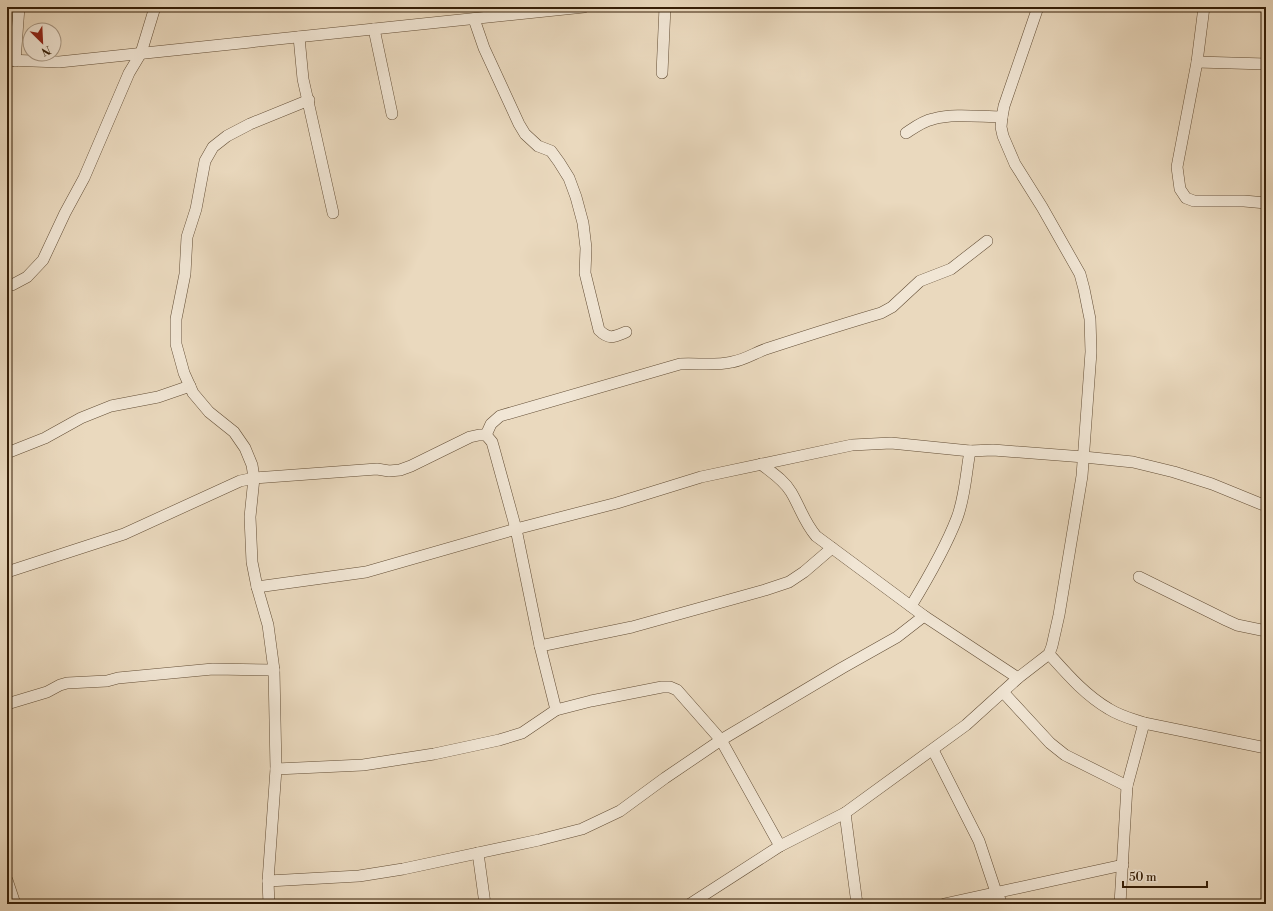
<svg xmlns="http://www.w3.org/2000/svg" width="1273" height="911" viewBox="0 0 1273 911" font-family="'Libre Bodoni',serif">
<rect width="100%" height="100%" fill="#ead9be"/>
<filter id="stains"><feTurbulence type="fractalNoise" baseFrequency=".005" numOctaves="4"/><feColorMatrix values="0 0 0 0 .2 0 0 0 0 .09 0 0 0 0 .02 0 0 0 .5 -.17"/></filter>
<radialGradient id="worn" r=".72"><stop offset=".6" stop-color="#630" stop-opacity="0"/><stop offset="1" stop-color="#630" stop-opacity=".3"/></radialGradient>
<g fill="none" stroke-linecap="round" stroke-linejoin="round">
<defs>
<g id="minor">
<polyline points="1204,7 1197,62 1177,167 1180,189 1186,198 1194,201 1244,201 1266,203"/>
<path d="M474,19L484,48L519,124L525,134L538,146L551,151L559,162L569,178L576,197L583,223L586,248L585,273L599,330C609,340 614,337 626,332"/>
<polyline points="374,29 392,114"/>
<polyline points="299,37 303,79 333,213"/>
<polyline points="7,60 59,62 584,7"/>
<polyline points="15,61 19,7"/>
<polyline points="1197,62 1266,64"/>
<polyline points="662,73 665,7"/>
<path d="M906,133C915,127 923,121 933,119C955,113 980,117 1002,117"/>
<polyline points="12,285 27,277 43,260 65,213 84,178 129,73 141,53 155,7"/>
<path d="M486,435L491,424L500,416L680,364C697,363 715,366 732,362C745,360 756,352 769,348C806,336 843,324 881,313L892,307L920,281L951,269L987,241"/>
<polyline points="7,453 45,438 81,418 111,406 158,397 190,386"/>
<path d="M761,464C771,472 784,480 791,492C800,507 804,522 816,536L924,616L1018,678"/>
<polyline points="7,572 124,534 240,481 254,478 377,469 389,471 400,470 411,466 470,437 479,435 486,435 492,442 494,449 516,529 540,646 556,710"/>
<polyline points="1139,577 1226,620 1237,625 1266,631"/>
<polyline points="257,587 366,572 516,529 617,503 701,477 852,445 891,443 970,451 993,450 1084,457 1133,462 1174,472 1212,484 1266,506"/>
<path d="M911,606C928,578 945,549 957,518C965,497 966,473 970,451"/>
<polyline points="540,646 632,627 765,590 789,582 804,572 832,548"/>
<path d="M1049,654C1067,674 1085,695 1109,709C1120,716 1132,719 1144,723L1266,748"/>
<polyline points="1003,692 1050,743 1065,755 1127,786"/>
<polyline points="7,704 47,692 60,685 67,683 107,681 118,678 213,669 274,670"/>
<polyline points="933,750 979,841 996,892 1002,904"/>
<polyline points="276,769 363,765 434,754 499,740 522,733 556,710 591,701 662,687 670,687 677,690 721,740 780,846"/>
<polyline points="845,813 857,904"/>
<polyline points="478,853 485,904"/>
<polyline points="7,880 15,904"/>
<polyline points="268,881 359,876 403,869 539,840 582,829 620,811 665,778 721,740 842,668 897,637 924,616"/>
<polyline points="269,904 268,881 276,769 274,670 268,625 257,587 252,562 250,517 254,478 252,465 245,448 234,432 209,412 193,393 184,373 176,344 176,319 185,274 187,237 196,209 205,161 213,147 227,136 250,124 309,100"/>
<polyline points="690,904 780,846 845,813 966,725 1018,678 1049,654 1052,646 1059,615 1082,476 1091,352 1090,319 1084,289 1080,274 1042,207 1015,164 1003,136 1001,127 1002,117 1004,106 1038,7"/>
<polyline points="944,904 1123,865"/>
<polyline points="1120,904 1127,786 1144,723"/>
</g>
</defs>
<!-- minor casing -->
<use href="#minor" stroke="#624d35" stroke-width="12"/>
<!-- minor -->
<use href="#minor" stroke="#f1e6d5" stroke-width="11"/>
</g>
<!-- margin -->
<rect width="1273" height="911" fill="none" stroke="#ead9be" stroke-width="24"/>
<rect x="8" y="8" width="1257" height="895" fill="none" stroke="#351e07" stroke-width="2"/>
<rect x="12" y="12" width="1249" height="887" fill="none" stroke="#351e07"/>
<!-- north arrow -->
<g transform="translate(42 42) rotate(156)"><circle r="19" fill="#f1e6d5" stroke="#a69683"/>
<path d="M0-3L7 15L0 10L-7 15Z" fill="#8f2418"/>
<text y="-6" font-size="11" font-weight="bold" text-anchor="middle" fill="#351e07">N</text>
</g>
<!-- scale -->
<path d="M1123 881v6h84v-6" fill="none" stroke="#351e07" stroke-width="2"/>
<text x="1129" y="881" font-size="12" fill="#351e07" stroke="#f1e6d5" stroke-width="3" paint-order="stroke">50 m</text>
<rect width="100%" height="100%" filter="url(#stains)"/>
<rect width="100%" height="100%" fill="url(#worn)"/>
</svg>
